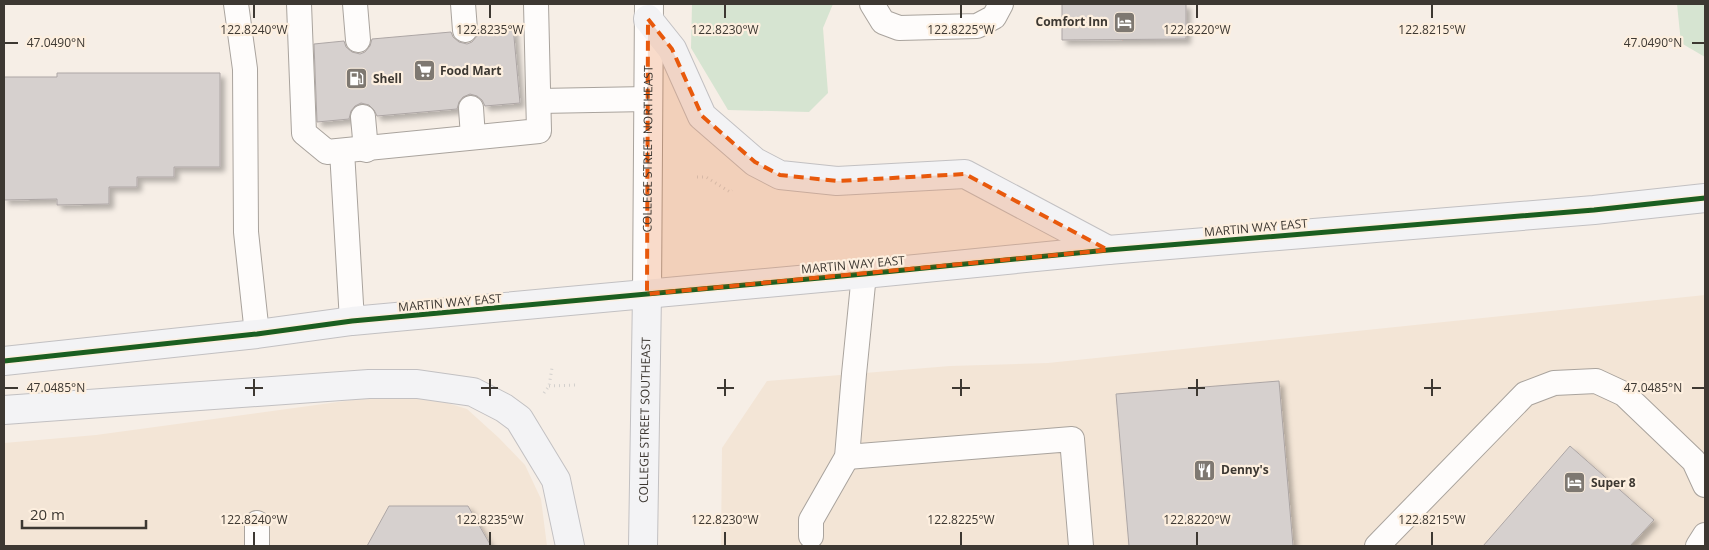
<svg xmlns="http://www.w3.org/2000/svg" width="1709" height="550" viewBox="0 0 1709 550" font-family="'Open Sans',sans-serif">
<defs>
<filter id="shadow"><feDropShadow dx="4.5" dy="4.5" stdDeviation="2.5" flood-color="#0004"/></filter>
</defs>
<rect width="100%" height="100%" fill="#f6eee6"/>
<!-- built -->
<g fill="#f3e5d6">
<polygon points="1705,295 1705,546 721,546 722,448 767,381 950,366 1048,363"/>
<polygon points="411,392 467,409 499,438 525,465 541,499 547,546 4,546 4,443 96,435"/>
</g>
<!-- green -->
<g fill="#d6e4d1">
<polygon points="692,4 833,4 823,28 828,93 809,112 728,110 691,48"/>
<polygon points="1677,4 1705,4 1705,57 1681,43"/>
</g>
<!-- building -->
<g fill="#d6d0ce" stroke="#ada6a5" filter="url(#shadow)">
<polygon points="1062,4 1186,4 1186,39 1062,40"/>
<polygon points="513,26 520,103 485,106 482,100 477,96 470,94 463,97 459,102 457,109 377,116 374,110 369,105 361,103 355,106 351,111 349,119 317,122 314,44 344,41 346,47 352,52 360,54 365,52 370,46 372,39 451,32 453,37 459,42 467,44 472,42 477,36 479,29"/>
<polygon points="57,73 220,73 220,167 174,167 174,177 137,177 137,187 109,187 109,204 57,205 57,199 4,200 4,77 57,77"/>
<polygon points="1279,381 1293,546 1129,546 1116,394"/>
<polygon points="1570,446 1654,520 1630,546 1483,546"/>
<polygon points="389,506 468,506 491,546 367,546"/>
</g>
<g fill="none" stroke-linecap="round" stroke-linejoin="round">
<defs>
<g id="lane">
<polyline points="236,4 245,69 246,232 257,334"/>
<polyline points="299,4 304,133 327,152 539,131 536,4"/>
<polyline points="355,4 358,40"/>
<polyline points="463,4 465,30"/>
<polyline points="872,4 883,22 899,28 977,26 994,17 1001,4"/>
<polyline points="539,101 648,99"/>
<polyline points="471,108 473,137"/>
<polyline points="363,117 366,150"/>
<polyline points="342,151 352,321"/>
<polyline points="847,457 1072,439 1081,546"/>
<polyline points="257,523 257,546"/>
<polyline points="811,536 811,520 847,457 854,374 864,274"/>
<polyline points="1377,546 1525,394 1554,383 1596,381 1624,394 1694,461 1705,485"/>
<polyline points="1698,546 1705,535"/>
</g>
<g id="secondary">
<path id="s1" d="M647,294L649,4"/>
</g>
<g id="primary">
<polyline points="648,19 672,49 702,116 755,162 780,175 837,181 965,174 1108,250"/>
<polyline points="4,361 257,334 352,321 864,274 1108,250 1594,210 1705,198"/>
<polyline points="4,410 369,384 417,384 473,392 504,408 519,419 556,480 570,546"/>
<path id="s2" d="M643,546L647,294"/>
</g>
</defs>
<!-- lane casing -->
<use href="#lane" stroke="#a9a39d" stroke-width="26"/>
<!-- secondary casing -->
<use href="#secondary" stroke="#a9a39d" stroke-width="30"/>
<!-- primary casing -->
<use href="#primary" stroke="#c2c0c2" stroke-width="30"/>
<!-- path -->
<g stroke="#d3d0cd" stroke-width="3" stroke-dasharray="1 4" stroke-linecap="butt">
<polyline points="697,177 706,177 730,192 732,190"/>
<polyline points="549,386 576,385"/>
<polyline points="544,393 549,386 552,368"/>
</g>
<!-- lane -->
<use href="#lane" stroke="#fefcfb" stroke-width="24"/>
<!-- secondary -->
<use href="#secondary" stroke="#fefcfb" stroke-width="28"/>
<!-- primary -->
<use href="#primary" stroke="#f3f3f5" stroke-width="28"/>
<defs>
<polyline id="cycleway" points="4,361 257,334 352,321 864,274 1108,250 1594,210 1705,198"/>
</defs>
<!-- cycleway casing -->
<use href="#cycleway" stroke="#fdefdf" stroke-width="8"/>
<!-- cycleway -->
<use href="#cycleway" stroke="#1b5e20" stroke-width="5"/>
</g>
<!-- marked area -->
<path fill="#e8590c" fill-opacity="0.2" stroke="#e8590c" stroke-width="4" stroke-dasharray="10 6" stroke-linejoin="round" d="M648,19L672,49L702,116L755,162L780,175L837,181L965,174L1108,250L647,294Z"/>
<!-- ticks -->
<path fill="none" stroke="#3d3832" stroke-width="2" d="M254,5V18M490,5V18M725,5V18M961,5V18M1197,5V18M1432,5V18M5,43H18M1692,43H1704M254,379V396M490,379V396M725,379V396M961,379V396M1197,379V396M1432,379V396M5,388H18M245,388H263M481,388H498M717,388H734M952,388H970M1188,388H1205M1424,388H1441M1692,388H1704M254,532V545M490,532V545M725,532V545M961,532V545M1197,532V545M1432,532V545"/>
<!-- icons -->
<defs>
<symbol id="hotel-square" viewBox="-11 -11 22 22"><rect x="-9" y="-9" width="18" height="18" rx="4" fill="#7e7871" stroke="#fdefdf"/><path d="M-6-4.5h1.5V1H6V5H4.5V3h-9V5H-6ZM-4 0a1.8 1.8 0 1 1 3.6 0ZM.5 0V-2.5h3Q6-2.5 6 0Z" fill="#fff"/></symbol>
<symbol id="supermarket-square" viewBox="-11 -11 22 22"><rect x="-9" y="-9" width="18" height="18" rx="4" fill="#7e7871" stroke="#fdefdf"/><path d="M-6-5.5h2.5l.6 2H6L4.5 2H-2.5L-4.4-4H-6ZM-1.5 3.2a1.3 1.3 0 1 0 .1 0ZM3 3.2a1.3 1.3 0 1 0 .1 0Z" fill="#fff"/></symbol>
<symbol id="fuel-square" viewBox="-11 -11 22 22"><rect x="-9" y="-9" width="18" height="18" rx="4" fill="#7e7871" stroke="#fdefdf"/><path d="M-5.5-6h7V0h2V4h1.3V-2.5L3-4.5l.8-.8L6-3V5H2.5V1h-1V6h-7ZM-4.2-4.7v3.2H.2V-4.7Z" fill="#fff"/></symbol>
<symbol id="restaurant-square" viewBox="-11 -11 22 22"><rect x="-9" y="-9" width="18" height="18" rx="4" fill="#7e7871" stroke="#fdefdf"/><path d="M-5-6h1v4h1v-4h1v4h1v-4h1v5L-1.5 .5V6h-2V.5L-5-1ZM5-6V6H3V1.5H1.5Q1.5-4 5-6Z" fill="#fff"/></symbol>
</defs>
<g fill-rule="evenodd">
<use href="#hotel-square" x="1112" y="10" width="25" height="25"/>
<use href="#supermarket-square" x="412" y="58" width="25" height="25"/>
<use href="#fuel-square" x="344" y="66" width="25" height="25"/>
<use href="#restaurant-square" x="1192" y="458" width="25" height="25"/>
<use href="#hotel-square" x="1562" y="470" width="25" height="25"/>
</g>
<g text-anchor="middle" stroke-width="4.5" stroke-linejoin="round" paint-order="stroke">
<!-- poi labels -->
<g font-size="12" font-weight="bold" fill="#3d3832" stroke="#fdefdf" text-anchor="start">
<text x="1108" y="26" text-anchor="end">Comfort Inn</text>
<text x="440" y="75">Food Mart</text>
<text x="373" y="83">Shell</text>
<text x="1221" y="474">Denny's</text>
<text x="1591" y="487">Super 8</text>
</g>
<!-- street labels -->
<g font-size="12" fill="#3d3832" stroke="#fdefdf">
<text dy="4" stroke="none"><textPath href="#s1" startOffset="145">COLLEGE STREET NORTHEAST</textPath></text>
<text transform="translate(1256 228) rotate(-5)" y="4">MARTIN WAY EAST</text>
<text transform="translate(853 265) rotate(-5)" y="4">MARTIN WAY EAST</text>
<text transform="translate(450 303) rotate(-5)" y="4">MARTIN WAY EAST</text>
<text dy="4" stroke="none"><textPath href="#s2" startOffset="126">COLLEGE STREET SOUTHEAST</textPath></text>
</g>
</g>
<g font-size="12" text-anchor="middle" fill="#3d3832" stroke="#fdefdf" stroke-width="4.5" stroke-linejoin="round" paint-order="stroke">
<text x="254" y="34">122.8240°W</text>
<text x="490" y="34">122.8235°W</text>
<text x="725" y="34">122.8230°W</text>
<text x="961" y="34">122.8225°W</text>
<text x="1197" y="34">122.8220°W</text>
<text x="1432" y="34">122.8215°W</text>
<text x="56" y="47">47.0490°N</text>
<text x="1653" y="47">47.0490°N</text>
<text x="56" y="392">47.0485°N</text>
<text x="1653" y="392">47.0485°N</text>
<text x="254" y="524">122.8240°W</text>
<text x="490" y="524">122.8235°W</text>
<text x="725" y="524">122.8230°W</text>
<text x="961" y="524">122.8225°W</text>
<text x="1197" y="524">122.8220°W</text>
<text x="1432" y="524">122.8215°W</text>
</g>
<!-- border -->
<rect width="1709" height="550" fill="none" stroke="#3d3832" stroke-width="10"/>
<!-- scale -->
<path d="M22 520v8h124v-8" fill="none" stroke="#3d3832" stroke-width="2.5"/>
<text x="30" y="520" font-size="15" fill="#3d3832" stroke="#fdefdf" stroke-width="4" paint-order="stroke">20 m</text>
</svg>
